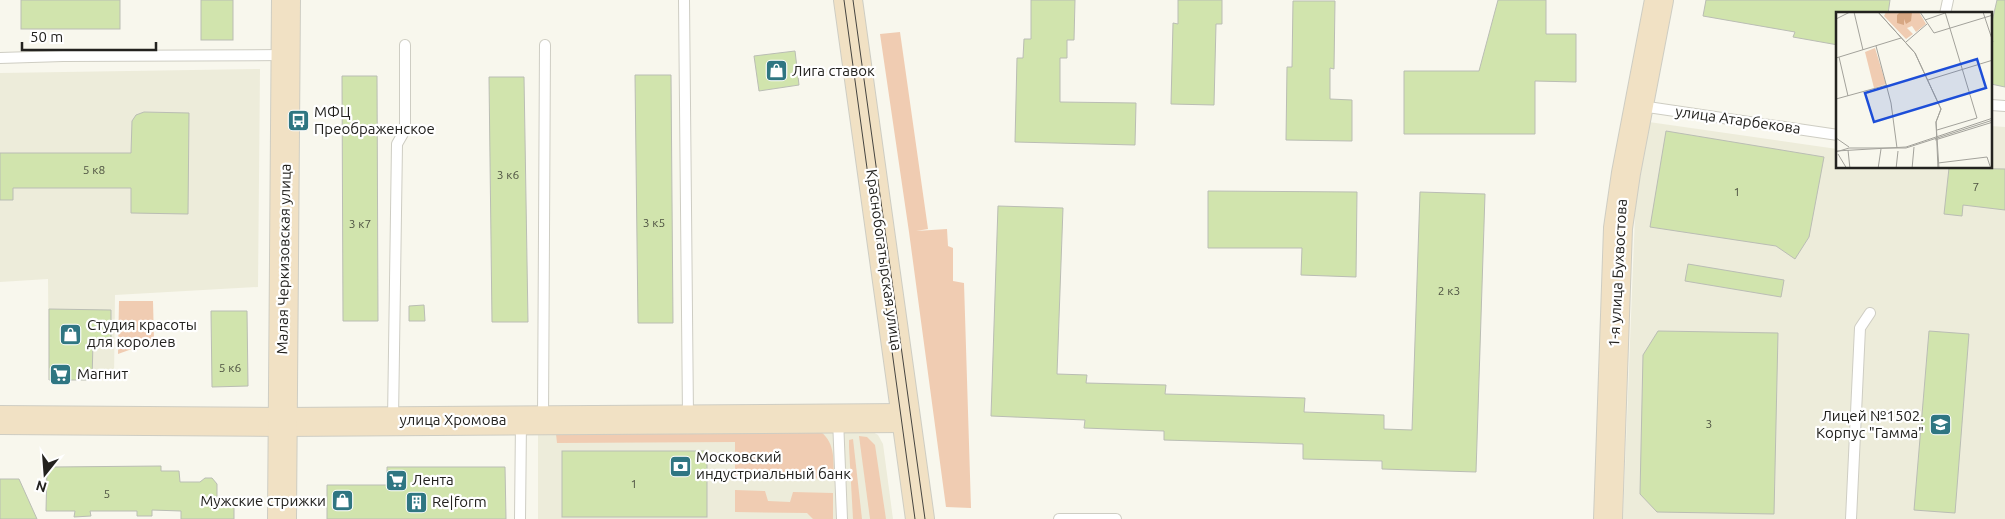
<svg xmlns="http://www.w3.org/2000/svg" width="2005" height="519" viewBox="0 0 2005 519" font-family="Ubuntu,sans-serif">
<rect width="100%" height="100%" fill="#f8f7ed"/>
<!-- built -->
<g fill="#edecda">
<polygon points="260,69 258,287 115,295 114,380 49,380 48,279 0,282 0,73"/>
<polygon points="1649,122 1837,149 1838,168 1991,168 1991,126 2005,127 2005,519 1623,519 1636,190"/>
<polygon points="863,426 878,435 883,444 893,519 538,519 538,429"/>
</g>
<!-- green -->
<g fill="#f0ccb2">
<polygon points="900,32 928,229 916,231 947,229 948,246 953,248 953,281 964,283 971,508 946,507 909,232 880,34"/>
<polygon points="119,301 153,301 154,341 118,354"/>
<path d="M821,432C836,444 833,461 834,479L735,476V442L557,443L556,434Z"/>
<polygon points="859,436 867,437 875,445 886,519 870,519"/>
<polygon points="853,439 862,519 853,519 849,447 849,440"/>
<polygon points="735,490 765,491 768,501 790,502 793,492 833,493 833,519 813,519 807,513 735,512"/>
</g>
<!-- building -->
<g fill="#d1e4ad" stroke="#babdb4">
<rect x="21" y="0" width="99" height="29"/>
<rect x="201" y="0" width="32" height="40"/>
<polygon points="1031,0 1075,0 1074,40 1067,40 1067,58 1060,58 1060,102 1136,103 1135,145 1015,142 1017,58 1023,58 1024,39 1031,39"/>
<polygon points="1178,0 1222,0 1222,24 1216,24 1214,105 1171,104 1173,23 1178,24"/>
<polygon points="1498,0 1546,0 1546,34 1576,34 1576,82 1535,81 1535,134 1404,134 1404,71 1479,71"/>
<polygon points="1706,0 1890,0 1888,14 1838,14 1838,45 1793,37 1795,32 1703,16"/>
<polygon points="1997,0 2005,0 2005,87 1991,84 1991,26"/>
<polygon points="1293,1 1335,1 1334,69 1330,68 1330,99 1352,100 1352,141 1286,140 1287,67 1292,67"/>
<polygon points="795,51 799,85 759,91 754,56"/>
<polygon points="635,75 671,75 673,323 638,323"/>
<polygon points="342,76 377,76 378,321 343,321"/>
<polygon points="489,77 524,77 528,322 492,322"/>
<polygon points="144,112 189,113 188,214 131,213 131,188 13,188 13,200 0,200 0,153 131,153 132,121 136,115"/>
<polygon points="1666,131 1824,157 1809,237 1795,259 1776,246 1650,227"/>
<polygon points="1949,168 2005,169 2005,210 1963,205 1962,216 1944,214"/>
<polygon points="1208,191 1357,192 1356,277 1301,275 1302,248 1208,248"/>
<polygon points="1420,192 1485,194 1476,472 1382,469 1382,461 1303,459 1303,444 1164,440 1164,431 1084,428 1085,420 991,416 998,206 1063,208 1057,374 1087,375 1086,383 1166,385 1165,394 1305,398 1304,412 1384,415 1384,429 1412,430"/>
<polygon points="1688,264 1784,280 1781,297 1685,281"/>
<polygon points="424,305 425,321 409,321 409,306"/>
<polygon points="49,309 111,310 111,342 93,342 92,380 49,380"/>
<polygon points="211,311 247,311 248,386 212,387"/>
<polygon points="1658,331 1778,333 1774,514 1657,512 1640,494 1643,355"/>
<polygon points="1929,331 1969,334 1955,513 1914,510"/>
<rect x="562" y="451" width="145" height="66"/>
<polygon points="161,466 161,471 179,471 180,482 200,482 205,478 212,478 217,484 217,504 234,505 234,519 181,519 181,511 152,510 152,516 137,516 137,511 90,511 91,516 74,517 75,511 46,511 47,468 52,467"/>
<polygon points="387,467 505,467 506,519 327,519 327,485 387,485"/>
<polygon points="0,479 19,479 37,519 0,519"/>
</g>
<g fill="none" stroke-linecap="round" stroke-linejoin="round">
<defs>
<g id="lane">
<polyline points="684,0 688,417"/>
<polyline points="1945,14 1948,0"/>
<polyline points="0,58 63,56 285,55"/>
<polyline points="1991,105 2005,106"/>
<polyline points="1641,106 1838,135"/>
<polyline points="543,419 545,45"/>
<polyline points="838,419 842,519"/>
<polyline points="393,420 397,144 405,130 405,45"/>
<polyline points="520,519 521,421"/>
<polyline points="1059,519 1116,519"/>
<polyline points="1851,519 1860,328 1870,313"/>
</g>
<g id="secondary">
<polyline points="848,0 920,519"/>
<polyline points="0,420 282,422 905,418"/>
<polyline points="282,519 286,0"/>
<polyline points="1608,519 1618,228 1626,173 1659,0"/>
</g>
</defs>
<!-- lane casing -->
<use href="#lane" stroke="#cecdc3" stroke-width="12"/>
<!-- secondary casing -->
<use href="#secondary" stroke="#cecdc3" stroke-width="30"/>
<!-- lane -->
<use href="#lane" stroke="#fff" stroke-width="10"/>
<!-- secondary -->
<use href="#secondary" stroke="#f1e1c4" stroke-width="28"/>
<!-- tram -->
<g stroke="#454440" stroke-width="1">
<polyline points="844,0 915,519"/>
<polyline points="853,0 925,519"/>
</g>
</g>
<!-- icons -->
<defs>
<symbol id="shop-square" viewBox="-11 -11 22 22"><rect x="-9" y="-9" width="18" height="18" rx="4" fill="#2f7682" stroke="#fff"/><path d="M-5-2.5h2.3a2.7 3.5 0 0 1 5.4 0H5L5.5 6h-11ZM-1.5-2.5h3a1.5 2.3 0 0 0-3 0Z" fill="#fff"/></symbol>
<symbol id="bus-square" viewBox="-11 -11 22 22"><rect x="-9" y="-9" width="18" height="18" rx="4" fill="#2f7682" stroke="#fff"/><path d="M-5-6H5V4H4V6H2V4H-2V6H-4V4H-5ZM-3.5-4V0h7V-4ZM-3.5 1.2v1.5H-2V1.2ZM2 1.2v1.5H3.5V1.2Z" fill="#fff"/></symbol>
<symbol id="supermarket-square" viewBox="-11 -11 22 22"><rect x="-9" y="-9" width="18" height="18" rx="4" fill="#2f7682" stroke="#fff"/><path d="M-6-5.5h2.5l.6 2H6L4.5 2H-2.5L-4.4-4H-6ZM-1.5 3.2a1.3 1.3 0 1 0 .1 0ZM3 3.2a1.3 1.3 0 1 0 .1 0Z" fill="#fff"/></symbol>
<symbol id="school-square" viewBox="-11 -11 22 22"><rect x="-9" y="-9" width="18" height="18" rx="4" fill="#2f7682" stroke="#fff"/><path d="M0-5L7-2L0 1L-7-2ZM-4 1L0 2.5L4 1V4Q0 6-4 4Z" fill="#fff"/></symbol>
<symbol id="bank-square" viewBox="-11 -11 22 22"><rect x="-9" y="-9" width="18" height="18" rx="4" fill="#2f7682" stroke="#fff"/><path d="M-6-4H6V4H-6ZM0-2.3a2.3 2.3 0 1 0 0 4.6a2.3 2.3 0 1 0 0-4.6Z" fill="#fff"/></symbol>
<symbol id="building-square" viewBox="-11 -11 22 22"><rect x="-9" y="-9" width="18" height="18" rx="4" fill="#2f7682" stroke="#fff"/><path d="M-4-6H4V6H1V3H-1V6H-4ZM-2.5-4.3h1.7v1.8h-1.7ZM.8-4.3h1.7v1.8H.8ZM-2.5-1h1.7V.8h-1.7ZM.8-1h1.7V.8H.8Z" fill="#fff"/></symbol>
</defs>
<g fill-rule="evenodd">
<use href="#shop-square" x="764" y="58" width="25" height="25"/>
<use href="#bus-square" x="286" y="108" width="25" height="25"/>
<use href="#shop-square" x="58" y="322" width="25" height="25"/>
<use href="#supermarket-square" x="48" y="362" width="25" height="25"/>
<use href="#school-square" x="1928" y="412" width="25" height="25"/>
<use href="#bank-square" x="668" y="454" width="25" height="25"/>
<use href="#supermarket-square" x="384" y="468" width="25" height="25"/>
<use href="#shop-square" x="330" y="488" width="25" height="25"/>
<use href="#building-square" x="404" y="490" width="25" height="25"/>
</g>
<g text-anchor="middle" stroke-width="4.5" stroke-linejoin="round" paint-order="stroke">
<!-- number labels -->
<g font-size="12" fill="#4e5242">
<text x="94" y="174">5 к8</text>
<text x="508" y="179">3 к6</text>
<text x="1976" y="191">7</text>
<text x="1737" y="196">1</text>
<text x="654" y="227">3 к5</text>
<text x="360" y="228">3 к7</text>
<text x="1449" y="295">2 к3</text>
<text x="230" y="372">5 к6</text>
<text x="1709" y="428">3</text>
<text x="634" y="488">1</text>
<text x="107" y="498">5</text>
</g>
<!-- poi labels -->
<g font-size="15" fill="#23221f" stroke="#fff" text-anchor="start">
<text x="792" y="76">Лига ставок</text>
<text x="314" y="117">МФЦ<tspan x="314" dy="17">Преображенское</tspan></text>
<text x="87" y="330">Студия красоты<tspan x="87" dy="17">для королев</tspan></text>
<text x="77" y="379">Магнит</text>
<text x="1924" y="421" text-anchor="end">Лицей №1502.<tspan x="1924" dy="17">Корпус "Гамма"</tspan></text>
<text x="696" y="462">Московский<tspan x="696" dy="17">индустриальный банк</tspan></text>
<text x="412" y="485">Лента</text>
<text x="326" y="506" text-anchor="end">Мужские стрижки</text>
<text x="432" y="507">Re|form</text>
</g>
<!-- street labels -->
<g font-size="15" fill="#23221f" stroke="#fff">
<text transform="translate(1738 120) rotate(8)" y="5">улица Атарбекова</text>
<text transform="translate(284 259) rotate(-89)" y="5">Малая Черкизовская улица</text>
<text transform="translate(884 260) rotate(82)" y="5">Краснобогатырская улица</text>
<text transform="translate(1618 273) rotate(-87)" y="5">1-я улица Бухвостова</text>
<text x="453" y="425">улица Хромова</text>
</g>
</g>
<!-- overview -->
<g transform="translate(1836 12)">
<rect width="156" height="156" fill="#f8f7ed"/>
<path d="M50,0H83L90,12L80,20L76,14L71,16L77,22L70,27L48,4ZM39,36L50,72L38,76L29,40Z" fill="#f0ccb2"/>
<path d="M64,0H76L75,9L70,12L68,7V13L61,11V3Z" fill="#d7a783"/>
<path fill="none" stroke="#a3a29b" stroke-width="1" d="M18,0L27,38M42,0L79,41L105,97L100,110L102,157M42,0L79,41L105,97L100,110L103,157M84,0L98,21L157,3M109,0L141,106M147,0L157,30M0,7L14,0M89,8L112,0M70,30L91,12M40,34L55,91L61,136M3,45L12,84M0,46L65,26M92,68L157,48M0,87L51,73M101,118L141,106M0,126L13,135M99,128L157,110M12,138L14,157M0,139L70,135L157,106M0,140L13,136H70L157,108M2,142L11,157M102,151L151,145L155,157M42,157L45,137M60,157L62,139M76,157L78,135"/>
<path fill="#1d4ed8" fill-opacity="0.15" stroke="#1d4ed8" stroke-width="2.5" d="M141,47L150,76L38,110L29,81Z"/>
<rect width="156" height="156" fill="none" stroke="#23221f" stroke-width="2.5"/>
</g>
<!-- north arrow -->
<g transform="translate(45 474) rotate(197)" stroke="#ffffff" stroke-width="4" paint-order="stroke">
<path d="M0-4L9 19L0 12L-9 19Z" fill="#23221f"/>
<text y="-8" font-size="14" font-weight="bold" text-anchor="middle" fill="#23221f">N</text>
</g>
<!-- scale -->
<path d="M22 42v8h134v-8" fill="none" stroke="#23221f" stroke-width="2.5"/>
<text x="30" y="42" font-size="15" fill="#23221f" stroke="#ffffff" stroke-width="4" paint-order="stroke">50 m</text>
</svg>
